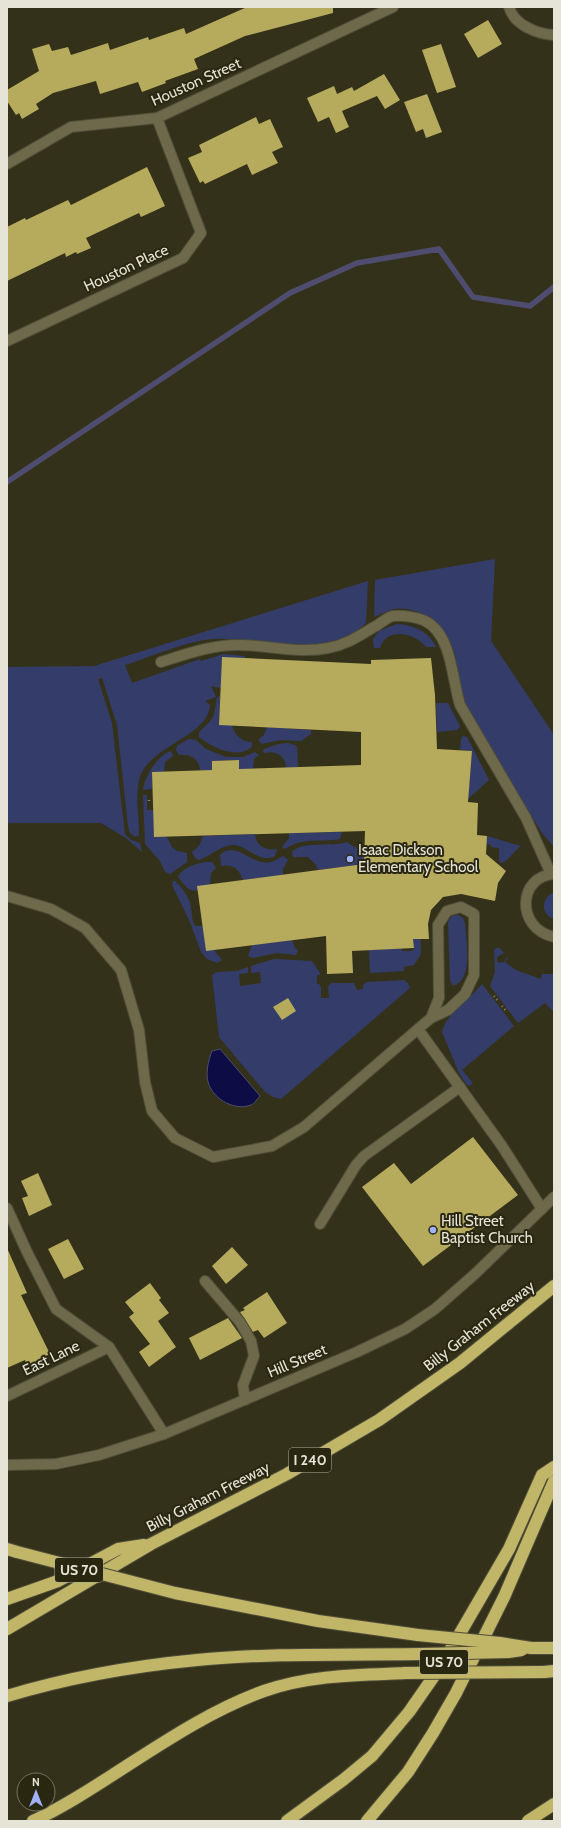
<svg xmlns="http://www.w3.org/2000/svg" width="561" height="1828" viewBox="0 0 561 1828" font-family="Cabin,sans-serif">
<rect width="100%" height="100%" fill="#34311b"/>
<!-- green -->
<g fill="#343d69">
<path d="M495,559L491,641L554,735V847L542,833L519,796L466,706C459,685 459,661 450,641C441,621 416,606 394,609C387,611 380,614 374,617L375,580Z"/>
<path d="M368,581L366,623C360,628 355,633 349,636C306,654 258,636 213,639C186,641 151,657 125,665L132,683L200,659L201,661L224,654L245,656V659L222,658L221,688L211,686L216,697L205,701L210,705C208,736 155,744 141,774C134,791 139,815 139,832V835L135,837L130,833L128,826L117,725L102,678L98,679L112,723L125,834L131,840L140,843L142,852L126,838L101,823H7V667L94,666Z"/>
<path d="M397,624C413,625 429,631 436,647H426C416,633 386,626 380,648H374L373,639L379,631Z"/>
<path d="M220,695L219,725H232C234,735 242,742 252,742V747C236,760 212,747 199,737V732C216,717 213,718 217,698Z"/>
<polygon points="436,703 448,703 460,726 457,730 437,732"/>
<polygon points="267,727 311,730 311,734 301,741 280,740 262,744 258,740 264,735"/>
<polygon points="463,736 467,737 489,780 468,799 472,751 460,750 461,739"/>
<path d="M188,739L196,740L206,749L226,757H243L255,752L259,755L254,759L253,769H239V760L212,761V770H200C199,758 190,754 179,755L176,750L177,746Z"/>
<path d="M288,743L297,746L298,767L286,768C286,755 275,750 264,753L263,751L264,749L278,744Z"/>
<path d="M171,751L173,756L165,762L164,772H152V789L143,790C144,778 158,754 171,751Z"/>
<polygon points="143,795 147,795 147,810 153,810 172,847 177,851 187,853 187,862 170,874 165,872 160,861 145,844"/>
<path d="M342,832L340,839C318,843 306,836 285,849L282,847L289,838V833Z"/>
<path d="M255,834C256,846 265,851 277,849L275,856C259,864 248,846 234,845C220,845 211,856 199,860L195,858L192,852L199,846L203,836Z"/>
<path d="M487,836L521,846C515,850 507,862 501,863L499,861V848L491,847V845L486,844Z"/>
<path d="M347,842L354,847H364V864L318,870L316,865L308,857H293L292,851C309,840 329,848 347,842Z"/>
<path d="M231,850C245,851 257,866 271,862C275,861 279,858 283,856L288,860L283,869V875L243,880C239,869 233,864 221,866L220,855L225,851Z"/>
<path d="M212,862L216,868L211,873L210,885C193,894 190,893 178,877C182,867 201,861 212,862Z"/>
<path d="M173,881H175C181,886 185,892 188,898C193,907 190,918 195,926H203L216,953L222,960L217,963L207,959L201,952L190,922L172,885Z"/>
<path d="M554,892V919C540,914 541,898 554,892Z"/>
<path d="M458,915L463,918L465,923C466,940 474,980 453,986L450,980L448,922L452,916Z"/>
<polygon points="420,923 421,954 414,965 404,967 404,971 370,973 369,950 402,948 402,951 411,951 414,949 413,938"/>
<polygon points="292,940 295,948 298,950 296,955 277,953 253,958 248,956 252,945"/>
<polygon points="496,948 500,948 504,953 497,957 497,961 499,963 504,962 507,957 508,958 505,962 516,970 541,979 542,974 554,974 554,1012 545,1003 518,1023 490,986 495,972 494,950"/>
<polygon points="274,959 312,961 320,973 320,975 317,975 317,984 319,984 321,987 321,998 329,998 328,987 331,983 354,983 357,990 363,989 363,985 367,982 404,980 408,983 410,988 281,1099 273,1097 265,1092 219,1037 212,975 217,972 237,971 248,967 248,973 239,974 240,986 261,983 260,972 251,973 251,966"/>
<path d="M482,984L514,1026L462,1070L473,1083L469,1086L467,1085L459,1073L442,1032C445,1015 471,998 482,984Z"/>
</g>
<!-- water -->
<path fill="#0d0c44" stroke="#4e4d70" d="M220,1049L260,1096C257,1099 254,1104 251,1105C235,1111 215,1100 209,1085C205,1075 208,1061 212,1051Z"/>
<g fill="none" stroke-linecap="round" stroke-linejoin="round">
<!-- stream -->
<polyline stroke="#4e4d70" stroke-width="5.5" points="7,482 290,293 357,263 439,249 473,297 530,306 554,287"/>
</g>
<!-- building -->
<g fill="#b6aa5c">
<polygon points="247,7 333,7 333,13 245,36 194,59 198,69 165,81 166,83 142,92 138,82 100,94 96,81 53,93 36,104 39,109 22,119 19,113 16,115 7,101 7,90 39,71 32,49 49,44 52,51 68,47 71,55 108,43 110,50 148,37 149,40 184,28 186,34"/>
<polygon points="488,20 502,44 478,58 464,34"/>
<polygon points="441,44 456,87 437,93 422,50"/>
<polygon points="384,74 400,100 385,109 377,96 342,111 349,127 336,133 329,117 318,122 307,98 334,86 337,94 352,87 354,91"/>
<polygon points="427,94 442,132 426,138 423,129 416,132 404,102"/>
<polygon points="256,117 259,124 270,119 283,147 272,152 278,163 252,175 247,164 205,184 203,181 200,183 188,158 202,152 199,145"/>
<polygon points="147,167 165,206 141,217 139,213 86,238 91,248 77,254 76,252 66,257 65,253 7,281 7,227 25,218 26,220 68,200 71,205"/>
<polygon points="222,657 371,664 371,660 431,658 435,695 437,749 472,751 468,802 478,803 477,835 487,836 486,854 506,871 498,883 495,901 461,894 443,897 431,910 428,924 429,939 413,939 414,948 352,951 353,973 327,974 326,936 206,951 197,886 364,864 365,831 154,837 152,772 212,770 212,761 239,760 239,769 361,765 361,732 219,725"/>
<polygon points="288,998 296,1011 282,1020 273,1007"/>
<polygon points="473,1137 518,1195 423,1266 362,1187 394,1163 411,1184"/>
<polygon points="38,1173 52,1205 29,1216 22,1198 28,1196 21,1181"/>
<polygon points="68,1239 84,1269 64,1279 48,1249"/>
<polygon points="232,1247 248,1265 226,1284 212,1266"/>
<polygon points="7,1248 27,1293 21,1295 50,1354 27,1366 25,1360 7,1368"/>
<polygon points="150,1283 161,1298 159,1300 169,1313 158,1321 176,1347 149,1367 139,1352 150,1344 129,1317 134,1313 125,1302"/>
<polygon points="267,1292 287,1323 264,1338 258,1330 253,1332 240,1312 245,1310 243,1308"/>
<polygon points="228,1318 242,1338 200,1360 189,1338"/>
</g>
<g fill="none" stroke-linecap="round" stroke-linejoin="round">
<defs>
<g id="service">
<path d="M161,662C186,654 211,645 238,645C267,645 299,654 328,648C346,645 359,636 374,627C380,624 387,617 393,616C402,615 417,617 425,621C452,634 452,680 460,705L526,818L551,874"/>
<path d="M554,874C518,876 515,928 554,937"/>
<polyline points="7,896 51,909 85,928 121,970 139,1030 145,1082 152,1111 175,1138 213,1157 272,1146 304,1127 418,1029 431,1018 448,1010 465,994 474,975 474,914 461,907 447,911 438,925 439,998 431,1018"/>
<polyline points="418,1029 502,1146 542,1209"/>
<polyline points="320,1224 356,1165 364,1156 460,1087"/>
</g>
<g id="minor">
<path d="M509,7C514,25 537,34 554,35"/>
<polyline points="7,164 71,127 157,118 393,7"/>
<polyline points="7,341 183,258 201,233 157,118"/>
<polyline points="7,1208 27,1252 56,1309 109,1347 164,1434"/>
<polyline points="205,1281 240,1322 251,1341 254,1356 243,1385 245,1400"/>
<polyline points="7,1396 109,1347"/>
</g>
<polyline id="tertiary" points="7,1465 56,1464 99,1455 164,1434 357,1352 405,1329 435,1309 476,1273 554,1197"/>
<g id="motorway">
<polyline points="7,1549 17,1552"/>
<polyline points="175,1593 318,1621 418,1635"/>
<polyline points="7,1599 58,1581 118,1549 144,1545"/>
<polyline points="7,1629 151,1544 287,1474 379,1420 460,1363 554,1286"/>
<polyline points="531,1648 554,1648"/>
<polyline points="544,1672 554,1671"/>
<path d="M7,1696C67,1678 134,1666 197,1660C271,1653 346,1655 421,1654"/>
<path d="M33,1821C60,1809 86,1792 111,1776C161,1744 209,1711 264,1691C309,1675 359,1675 405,1673"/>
<polyline points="287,1821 343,1780 372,1756 409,1712 441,1666 509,1549 542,1475 554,1467"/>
<polyline points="367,1821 408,1772 433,1733 456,1693 504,1597 554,1481"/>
<polyline points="528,1821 554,1804"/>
</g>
</defs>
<!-- service casing -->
<use href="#service" stroke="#504e39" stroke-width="12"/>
<!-- minor casing -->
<use href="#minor" stroke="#504e39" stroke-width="12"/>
<!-- tertiary casing -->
<use href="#tertiary" stroke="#504e39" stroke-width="12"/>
<!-- motorway casing -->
<use href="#motorway" stroke="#504e39" stroke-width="14"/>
<!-- path -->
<g stroke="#858270" stroke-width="2.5" stroke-dasharray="1 3" stroke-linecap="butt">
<polyline points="149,800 149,804"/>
<polyline points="494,996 499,1002"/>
<polyline points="502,1006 507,1012"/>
</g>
<!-- service -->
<use href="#service" stroke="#6d694a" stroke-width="10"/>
<!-- minor -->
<use href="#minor" stroke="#6d694a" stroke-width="10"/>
<!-- tertiary -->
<use href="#tertiary" stroke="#6d694a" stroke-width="10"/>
<!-- motorway -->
<use href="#motorway" stroke="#c1b567" stroke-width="12"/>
<defs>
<g id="motorway-bridge">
<polyline points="17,1552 175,1593"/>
<polyline points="418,1635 500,1643 531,1648"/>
<polyline points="421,1654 508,1652 522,1650"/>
<polyline points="405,1673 544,1672"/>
</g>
</defs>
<!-- motorway-bridge casing -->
<use href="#motorway-bridge" stroke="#504e39" stroke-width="14" stroke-linecap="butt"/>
<!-- motorway-bridge -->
<use href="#motorway-bridge" stroke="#c1b567" stroke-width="12"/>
</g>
<!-- markers -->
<g fill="#a1b2fd" stroke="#2a2711" stroke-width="1.5">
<circle cx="350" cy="859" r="4"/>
<circle cx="433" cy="1230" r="4"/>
</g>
<g text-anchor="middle" stroke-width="4" stroke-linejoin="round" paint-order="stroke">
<!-- shield labels -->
<g fill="#2a2711" stroke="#aeab9c" stroke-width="1">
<rect x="289" y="1448" width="42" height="24" rx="3"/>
<rect x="55" y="1558" width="48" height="24" rx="3"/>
<rect x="420" y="1650" width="48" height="24" rx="3"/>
</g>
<g font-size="14" font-weight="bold" fill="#e6e4d7">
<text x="310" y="1465">I 240</text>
<text x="79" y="1575">US 70</text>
<text x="444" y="1667">US 70</text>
</g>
<!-- street labels -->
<g font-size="15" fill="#e6e4d7" stroke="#2a2711">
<text transform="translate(196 82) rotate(-24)" y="5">Houston Street</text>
<text transform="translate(126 268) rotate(-25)" y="5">Houston Place</text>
<text transform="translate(479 1326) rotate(-38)" y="5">Billy Graham Freeway</text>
<text transform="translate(51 1358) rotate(-26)" y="5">East Lane</text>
<text transform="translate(297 1361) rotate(-23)" y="5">Hill Street</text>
<text transform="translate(208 1497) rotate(-27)" y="5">Billy Graham Freeway</text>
</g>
<!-- poi labels -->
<g font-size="15" fill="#e6e4d7" stroke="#2a2711" text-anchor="start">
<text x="358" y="855">Isaac Dickson<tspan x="358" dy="17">Elementary School</tspan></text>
<text x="441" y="1226">Hill Street<tspan x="441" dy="17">Baptist Church</tspan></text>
</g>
</g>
<!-- border -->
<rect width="561" height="1828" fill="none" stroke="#e6e4d7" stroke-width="16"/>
<!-- north arrow -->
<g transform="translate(36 1792)"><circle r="19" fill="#2a2711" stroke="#757360"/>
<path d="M0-3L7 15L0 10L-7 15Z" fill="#a1b2fd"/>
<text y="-6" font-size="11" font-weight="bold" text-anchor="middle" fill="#e6e4d7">N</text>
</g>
</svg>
